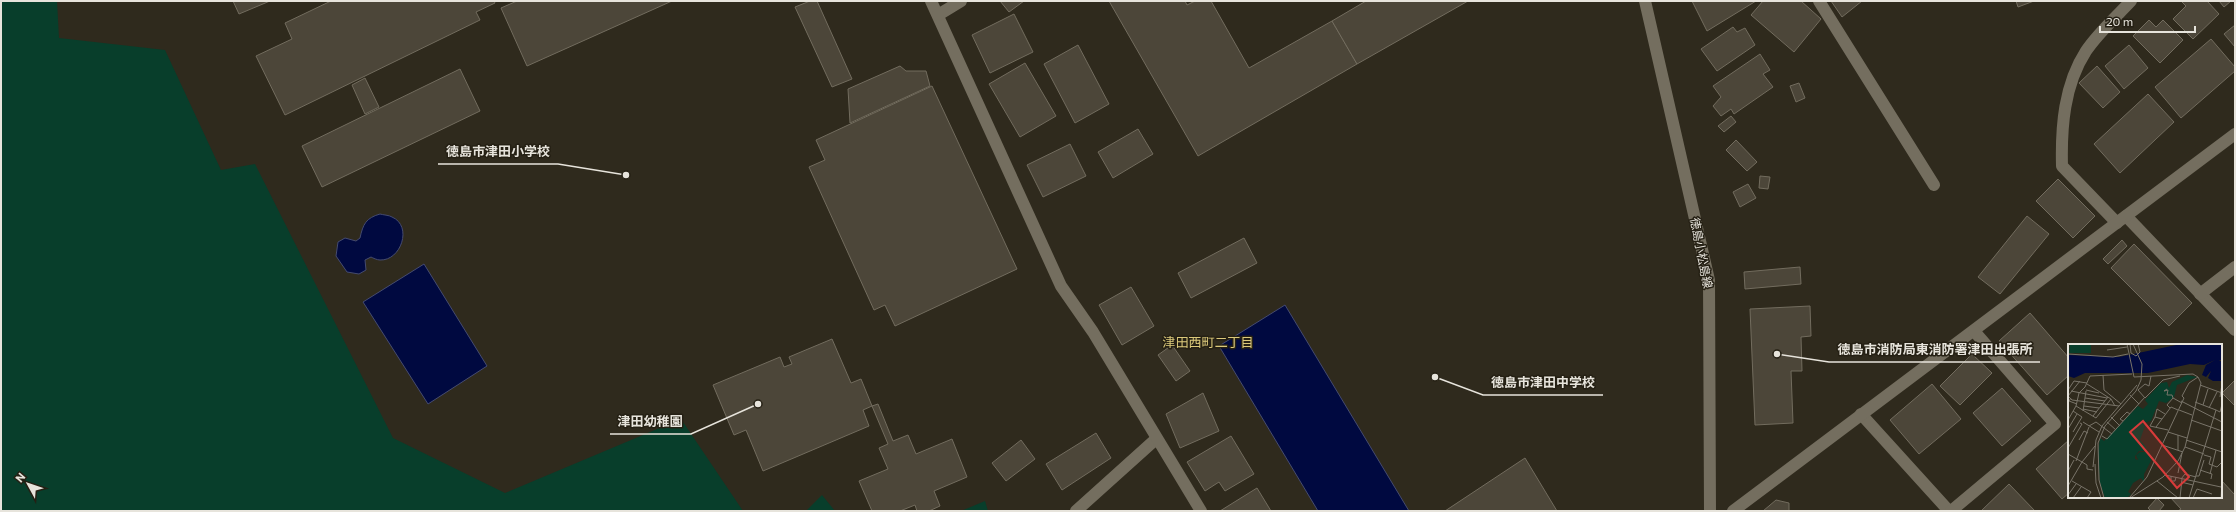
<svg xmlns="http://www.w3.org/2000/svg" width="2236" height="512" viewBox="0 0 2236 512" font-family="Commissioner,'Noto Sans JP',sans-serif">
<rect width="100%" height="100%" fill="#2f2a1d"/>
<!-- green -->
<g fill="#083e2b">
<polygon points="1,1 57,1 59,38 165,50 221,170 255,164 393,438 505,493 681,419 743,511 1,511"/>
<polygon points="822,495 835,511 806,511"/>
<polygon points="985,501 988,511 961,511"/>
</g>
<!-- water -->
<g fill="#000940" stroke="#454b6f">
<path d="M380,214C383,215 389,215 392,217C413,226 401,261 380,260C377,260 373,258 371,257L365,260L366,270L359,274L347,272L336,256L338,242L345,238L356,241L360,238C363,224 366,218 380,214Z"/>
<polygon points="424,264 487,366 428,404 363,302"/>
<polygon points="1285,305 1409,511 1318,511 1219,346"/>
</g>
<!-- building -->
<g fill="#4c4639" stroke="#726c5e">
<polygon points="233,1 270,1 239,14"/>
<polygon points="331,1 494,1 495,3 476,12 480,20 285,115 256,56 292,39 285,23"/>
<polygon points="517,1 672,1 527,66 501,8"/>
<polygon points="810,1 817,1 852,79 832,87 795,7"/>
<polygon points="1000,1 1024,1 1009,12"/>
<polygon points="1109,1 1185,1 1187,5 1195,1 1211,1 1249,68 1332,21 1357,64 1198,156"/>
<polygon points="1366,1 1468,1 1357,64 1332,21"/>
<polygon points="1692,1 1756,1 1707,31"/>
<polygon points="1763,1 1801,1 1821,19 1794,52 1751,15"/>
<polygon points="1831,1 1862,1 1842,17"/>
<polygon points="2016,1 2034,1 2018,7"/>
<polygon points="2181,1 2207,1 2219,14 2193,39 2173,19 2186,6"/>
<polygon points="2219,1 2231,1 2224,7"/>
<polygon points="1014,14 1033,52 990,73 972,35"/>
<polygon points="2149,20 2156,27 2163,20 2183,40 2160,63 2133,36"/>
<polygon points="2235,25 2235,47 2224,34"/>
<polygon points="1733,27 1737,32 1745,28 1755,45 1717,71 1701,49"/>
<polygon points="2211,39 2235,67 2235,71 2181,118 2155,87"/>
<polygon points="1078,45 1109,104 1075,123 1044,64"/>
<polygon points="2129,45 2148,68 2124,89 2105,66"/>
<polygon points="1760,54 1770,70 1763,74 1773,87 1734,114 1731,109 1721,116 1713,106 1721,97 1713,86"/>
<polygon points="1025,63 1056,116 1020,137 989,84"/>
<polygon points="900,66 906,71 926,71 930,86 850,123 848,89"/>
<polygon points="2097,66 2120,92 2103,108 2079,83"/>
<polygon points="460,69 480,111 322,187 302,146"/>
<polygon points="365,78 379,107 365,114 352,85"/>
<polygon points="1799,83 1805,98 1796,102 1790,86"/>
<polygon points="932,86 1017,269 895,326 885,305 874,310 809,167 825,160 816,140"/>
<polygon points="2148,94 2174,122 2120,173 2094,144"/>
<polygon points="1731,116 1736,122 1724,132 1718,126"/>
<polygon points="1138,129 1153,154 1113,178 1098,152"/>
<polygon points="1736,140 1757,162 1747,171 1726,150"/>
<polygon points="1070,144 1086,176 1043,197 1027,165"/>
<polygon points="1760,176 1770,177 1768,189 1759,188"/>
<polygon points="2058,179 2095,216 2073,238 2036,201"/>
<polygon points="1748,184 1756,198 1740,207 1733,192"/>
<polygon points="2027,216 2049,234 2000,294 1978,277"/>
<polygon points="1244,238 1257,263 1191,298 1178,273"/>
<polygon points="2122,240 2127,246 2108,264 2103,259"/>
<polygon points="2134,244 2192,303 2169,326 2111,268"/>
<polygon points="1800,267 1801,284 1745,289 1744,272"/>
<polygon points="1131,287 1154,326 1122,345 1099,305"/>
<polygon points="1810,306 1811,336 1801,337 1802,371 1791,371 1793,423 1755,425 1750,309"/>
<polygon points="2030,313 2069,358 2069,375 2047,395 1999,341"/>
<polygon points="832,339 851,383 861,379 872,406 863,410 869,426 763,471 746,430 734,435 713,385 780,357 784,367 792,364 789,357"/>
<polygon points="1172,345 1190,371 1176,381 1158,355"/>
<polygon points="1972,354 1992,373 1960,405 1940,386"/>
<polygon points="2235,380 2235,406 2222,393"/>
<polygon points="1932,384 1961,419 1919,454 1890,420"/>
<polygon points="2002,388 2031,421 2002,446 1973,413"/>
<polygon points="1203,393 1219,431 1180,448 1166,414"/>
<polygon points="878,404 893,441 908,435 916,454 952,439 967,477 934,491 940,506 929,511 917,511 915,505 900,511 872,511 859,481 888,469 879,448 888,444 872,406"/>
<polygon points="1096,433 1111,458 1062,490 1046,464"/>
<polygon points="1231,436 1254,474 1225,491 1219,482 1205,491 1187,462"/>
<polygon points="1021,440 1035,459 1006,481 992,463"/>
<polygon points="2069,440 2069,493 2062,499 2036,469"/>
<polygon points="1525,458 1557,511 1445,511"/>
<polygon points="2221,480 2235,495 2235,511 2178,511 2181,509 2170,497 2221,497"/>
<polygon points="2009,484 2035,511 1981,511"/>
<polygon points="1257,488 1271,511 1220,511"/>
<polygon points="2157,498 2164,505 2159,511 2151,511 2148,508"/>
<polygon points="1776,500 1789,503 1789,511 1763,511"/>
</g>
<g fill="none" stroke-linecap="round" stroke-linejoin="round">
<!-- lane -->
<polyline stroke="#746e5f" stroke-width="12" points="1076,511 1156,439"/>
<!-- street -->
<g stroke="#746e5f" stroke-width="12">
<polyline points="931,1 1061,286 1093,332 1201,511"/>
<polyline points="1819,1 1934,185"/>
<polyline points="938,15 961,1"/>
<polyline points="2126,216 2235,330"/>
<path d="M2117,223L2062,166C2061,127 2064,85 2086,51C2098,33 2116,17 2131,1"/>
<polyline points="2200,294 2235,267"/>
<polyline points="1861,414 1949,511"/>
<polyline points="1733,511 2235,134"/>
<polyline points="1951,511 2055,424 1974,331"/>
</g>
<!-- secondary -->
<polyline stroke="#746e5f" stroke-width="12" points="1645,1 1709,280 1710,511"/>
</g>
<g text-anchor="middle" stroke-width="3" stroke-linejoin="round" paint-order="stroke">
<!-- street labels -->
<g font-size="12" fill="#e7e4dc" stroke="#252014">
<text transform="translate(1701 253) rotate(79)" y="4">徳島小松島線</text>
</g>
<!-- neighbourhood labels -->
<g font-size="13" fill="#dcc97b" stroke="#252014">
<text x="1208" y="347">津田西町二丁目</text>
</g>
</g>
<!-- overview -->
<g transform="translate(2068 344)">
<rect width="154" height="154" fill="#2f2a1d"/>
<path d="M2,0H23V9H1ZM119,31L129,33L109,41L106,53L98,59L91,57L83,77L75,79L77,82L72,96L78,103L77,107H71L67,112V115L70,116L68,111L72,108H79L84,115L76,130V138L73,134L65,139L60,148L63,150L59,154H37L32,139L30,109L32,94L36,97L70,62L75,65L80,60L77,56L93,39L99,38L101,44L104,38Z" fill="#083e2b"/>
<path d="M113,0H154V16H151L154,18L153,37H145L140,34L143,27L138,33L134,31L138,21L147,16L136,21L122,20L80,29H17L6,34L0,32V11L51,13Z" fill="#000940"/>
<path fill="none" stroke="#797469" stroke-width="1" d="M59,0L66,33L125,30L130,33L133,39L117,103L110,117L95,133L62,154M62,0L63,9L68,12L72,8L70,0M39,6L59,3M0,10L45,13L60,10M35,31L36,46L53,60M83,32L81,42L77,40L70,46L77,54L95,36L112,32M12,37L0,52L4,56L51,62M19,40L43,55L47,62M132,41L154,49M99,45L96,47L100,46L99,51H104L105,54M0,46L6,37L19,39M18,46L31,49M3,47L39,54M62,51L71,60M152,53L154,40M3,54L1,57L9,60M17,54L37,57M113,57L154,78M135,61L140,45M8,62L28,74L43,55M16,62L31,64M102,64L99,61L105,54L114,59M141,64L149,48M15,65L29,68M111,66L124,71M148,66L152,68L154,60M15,67L18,47M25,72L40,53M43,73L52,82M87,73L89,65L97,70M94,75L87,73L82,82L100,86M0,76L8,62L11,49L17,43L22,32L64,30M123,76L154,87M55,77L52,75L59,68L62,70M15,78L31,88M39,78L48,86M21,82L28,78L44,90M88,83L103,63L110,66M0,85L9,70M5,88L14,73L5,67M100,88L119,94M110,91V106M34,92L39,95L77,53M11,96L16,87L20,89M118,96L154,108M94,101L115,108M117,103L136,110M0,104L14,80L12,79M0,110L14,118L27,102M136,111L143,113L141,120L149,123L154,118M8,117L21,83M27,120L28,139L33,154M25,123L28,96L34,82L69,41M132,126L144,130L143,135M0,127L6,116M110,129L114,109M142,130L148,106M97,131L153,143M103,132V137H107L108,133M128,132H131L136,116M113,135L117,130L128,133M4,137L23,148L19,154M89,137L110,154M113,138L125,141M0,142L14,118L19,121V125L25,126M0,151L8,140M62,153L79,133L116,54L114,52L121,39L130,33M5,154L13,143M36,154L31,136L30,99L37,82L68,47L73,36L74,20L65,0M112,154L114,135M121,154L148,66L127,58M125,154L129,145L144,150M153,154L154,137"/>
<path fill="#d83b3a" fill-opacity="0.15" stroke="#d83b3a" stroke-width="2" d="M75,77L121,133L109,144L62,88Z"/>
<rect width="154" height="154" fill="none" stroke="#e7e4dc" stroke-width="2"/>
</g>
<!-- callouts -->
<path fill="none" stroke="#e7e4dc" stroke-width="1.5" d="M626 175L558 164H438M1777 354L1829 362H2040M1435 377L1483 395H1603M758 404L691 434H610"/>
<g fill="#e7e4dc" stroke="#252014" stroke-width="1.5">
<circle cx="626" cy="175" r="4"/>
<circle cx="1777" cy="354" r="4"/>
<circle cx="1435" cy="377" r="4"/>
<circle cx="758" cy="404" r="4"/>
</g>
<g font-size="13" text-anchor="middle" font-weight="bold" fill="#e7e4dc" stroke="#252014" stroke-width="3" stroke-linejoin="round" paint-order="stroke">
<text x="498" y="156">徳島市津田小学校</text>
<text x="1935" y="354">徳島市消防局東消防署津田出張所</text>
<text x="1543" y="387">徳島市津田中学校</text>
<text x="650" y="426">津田幼稚園</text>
</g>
<!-- border -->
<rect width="2236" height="512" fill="none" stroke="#e7e4dc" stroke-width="4"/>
<!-- north arrow -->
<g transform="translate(28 484) rotate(310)" stroke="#252014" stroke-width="3" paint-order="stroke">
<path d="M0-3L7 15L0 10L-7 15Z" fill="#e7e4dc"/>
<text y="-6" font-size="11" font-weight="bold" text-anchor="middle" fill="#e7e4dc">N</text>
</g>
<!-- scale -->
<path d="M2100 26v6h95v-6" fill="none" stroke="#e7e4dc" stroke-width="2"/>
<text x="2106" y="26" font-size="12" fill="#e7e4dc" stroke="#252014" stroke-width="3" paint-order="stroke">20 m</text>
</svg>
